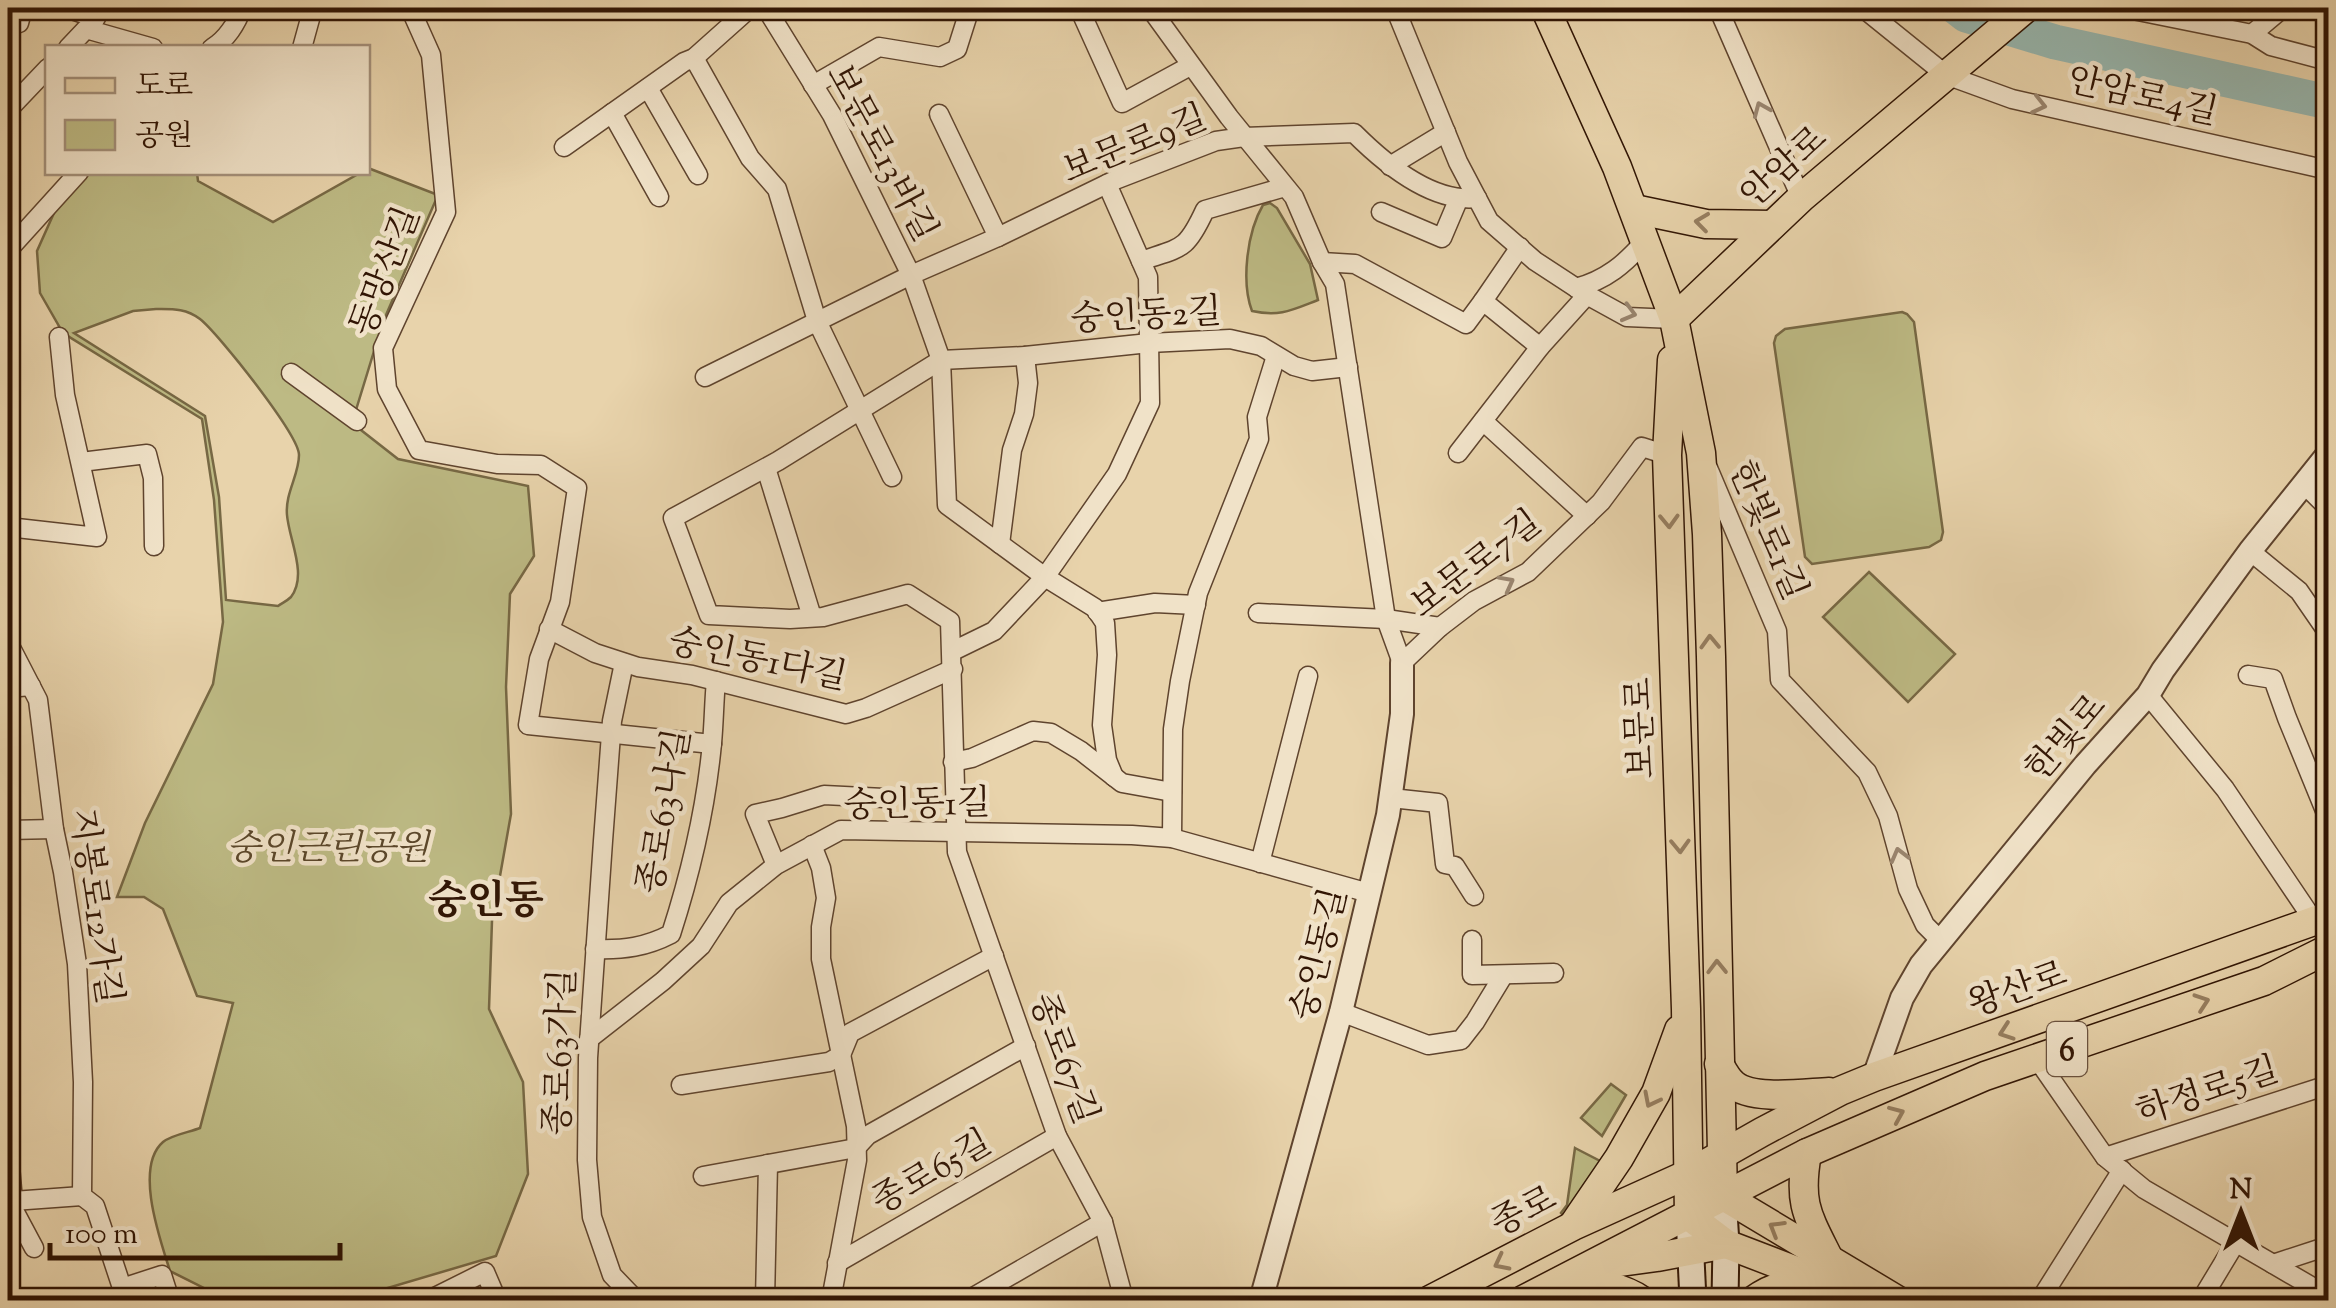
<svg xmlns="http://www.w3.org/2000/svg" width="2336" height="1308" viewBox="0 0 2336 1308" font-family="'Sorts Mill Goudy','Noto Serif KR',serif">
<rect width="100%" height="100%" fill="#e8d3ab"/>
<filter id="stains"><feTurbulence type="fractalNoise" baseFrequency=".002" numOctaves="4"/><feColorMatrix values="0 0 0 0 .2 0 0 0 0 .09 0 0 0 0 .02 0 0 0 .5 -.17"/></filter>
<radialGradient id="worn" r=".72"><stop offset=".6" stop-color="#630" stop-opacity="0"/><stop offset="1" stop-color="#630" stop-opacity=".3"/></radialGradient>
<!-- green -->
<g fill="#bdba84" stroke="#776844" stroke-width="2.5" fill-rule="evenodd">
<path d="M368,168L438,195L383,322L352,423L398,459L528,486L534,556L510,594L506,687L511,814L492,921L489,1009L523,1082L528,1174L496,1256L347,1300H228L170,1271C160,1239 134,1167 163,1142C171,1135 190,1132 200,1128L233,1003L197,996L163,909L144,897H117L145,823L213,684L223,622L214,500L202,419L63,333L40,293L37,251L58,204L87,173H197L198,181L273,222L360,173L368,172ZM156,309C172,309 186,308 200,319C218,333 299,435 299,455C299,475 285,493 287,515C289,540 308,575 291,597C287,601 282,603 278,606L226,600L219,497L205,416L74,333L133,311Z"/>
<path d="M1270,203L1277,208L1310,264L1318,300C1292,310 1280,317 1252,311C1241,282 1247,232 1263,205Z"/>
<polygon points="1902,312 1907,314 1914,322 1943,532 1941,540 1929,547 1812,564 1805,557 1774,343 1776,336 1785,329"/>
<polygon points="1869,572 1955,654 1908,702 1823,617"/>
<polygon points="1611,1084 1626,1095 1602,1136 1581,1118"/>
<polygon points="1575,1148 1602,1162 1569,1212 1563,1215 1561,1213 1567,1205"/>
</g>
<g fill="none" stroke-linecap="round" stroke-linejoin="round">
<!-- river -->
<polyline stroke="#98b7af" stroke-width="35" points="1957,8 1966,15 2055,42 2328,102"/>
<defs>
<g id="minor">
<polyline points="66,8 96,18"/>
<polyline points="410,8 431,55 446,212 383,348 387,389 419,450 497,464 541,465 577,488 560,602 539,659 528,725 712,744"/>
<polyline points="766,8 832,115 911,275 941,360 947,505 1045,577 1095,608 1105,623 1107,655 1102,725 1107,760 1114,777"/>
<polyline points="1079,8 1122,103 1190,66"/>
<polyline points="1150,8 1229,117 1294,197 1322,262 1335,284 1386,619 1402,663 1440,627 1474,601 1528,572 1601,502 1642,447 1667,455"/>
<polyline points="1395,8 1458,162 1489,221 1535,261 1587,295 1627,317 1674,319"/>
<polyline points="1718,8 1801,198"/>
<polyline points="1863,8 1946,75 2012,99 2328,170"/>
<polyline points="2123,8 2252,34 2271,46 2328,61"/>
<polyline points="8,27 19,23 23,8"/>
<polyline points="2252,34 2283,8"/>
<polyline points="68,48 86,29 153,48"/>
<path d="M212,48C226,40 237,23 242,8"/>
<polyline points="302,48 313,8"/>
<polyline points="694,58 750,158 777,189 817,321 892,477"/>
<polyline points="813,85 879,47 940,57 957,49 970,8"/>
<polyline points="648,88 698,175"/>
<polyline points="8,110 48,68"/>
<polyline points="612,113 659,197"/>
<polyline points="939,114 998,237"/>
<polyline points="564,147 684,62 694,58 750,8"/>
<polyline points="1390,166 1446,132"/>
<polyline points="1381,212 1442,238 1459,198"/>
<polyline points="8,245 11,247 79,172"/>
<path d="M1141,261C1182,247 1186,251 1205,210L1285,187"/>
<polyline points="1322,262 1355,264 1466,324 1483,301 1540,347"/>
<path d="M1576,288C1606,280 1625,264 1645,241"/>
<polyline points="1483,301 1520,247"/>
<polyline points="291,373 357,421"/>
<path d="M705,377L911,275L998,237L1115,180L1216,141L1244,137L1354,133C1384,163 1432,203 1477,198"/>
<polyline points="1483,421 1587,516"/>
<polyline points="1458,453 1540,347 1587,295"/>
<polyline points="81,462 147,454 153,478 154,546"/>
<polyline points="766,468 812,617"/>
<polyline points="1708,468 1777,631 1780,680 1867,772 1888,816 1908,889 1925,925 1941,941"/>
<polyline points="2304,484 2328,508"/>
<polyline points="8,527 97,537 65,395 59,337"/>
<polyline points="1000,544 1012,450 1024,414 1028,383 1025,356"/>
<polyline points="2250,551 2299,591 2328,633"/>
<polyline points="1097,612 1155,603 1196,605"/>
<polyline points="1258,613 1386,619 1440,627"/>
<polyline points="549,629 595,653 638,667 692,675 846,714 866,708 953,669"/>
<polyline points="8,642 38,700 54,829 63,872 77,964 83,1082 82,1196 95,1206 126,1300"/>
<polyline points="953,651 994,631 1045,577 1117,474 1150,403 1148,277 1107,184"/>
<polyline points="624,663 612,721 603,841 588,1058 587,1160 592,1217 612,1275 636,1300"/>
<polyline points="2248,675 2273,679 2287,718 2328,818"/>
<polyline points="8,688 31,686"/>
<polyline points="2148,695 2225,789 2314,921"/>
<polyline points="953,762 972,758 1033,731 1051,733 1081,751 1122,783 1172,792"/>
<polyline points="1391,798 1438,803 1445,864 1455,866 1474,896"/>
<polyline points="8,830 54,829"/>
<polyline points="1172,838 1173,729 1180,681 1198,593 1259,439 1257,417 1276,356"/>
<polyline points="812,845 821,868 826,898 821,927 821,959 856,1126 857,1160 831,1300"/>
<polyline points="1260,863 1308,676"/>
<polyline points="776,865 755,814 782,808 824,795 884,798"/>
<polyline points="1472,940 1472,975 1554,973"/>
<path d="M595,949C624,950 646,947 671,934C691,872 706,808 712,743C714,722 714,701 716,681"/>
<polyline points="1341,1012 1428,1045 1461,1040 1475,1022 1503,976"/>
<polyline points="589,1039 663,981 701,946 729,903 776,865 841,830 1132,835 1172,838 1369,893"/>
<polyline points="2037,1059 2105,1157 2144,1189 2328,1296"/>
<polyline points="681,1085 829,1062 841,1055 850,1033 994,956"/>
<polyline points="8,1143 13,1201 8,1205"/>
<polyline points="2105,1157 2328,1085"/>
<polyline points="703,1176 856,1148 868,1135 1026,1046"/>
<polyline points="13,1201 82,1196"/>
<polyline points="10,1203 34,1248"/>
<polyline points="837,1263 1057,1136"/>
<polyline points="2273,1264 2328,1246"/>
<polyline points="122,1288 162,1275 170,1300"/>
<polyline points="429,1300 485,1272 497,1300"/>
<polyline points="765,1300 768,1164"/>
<polyline points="968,1300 1103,1222"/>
<polyline points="1124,1300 1103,1222 1057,1136 957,852 950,621 908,594 823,617 790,619 709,615 673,518 778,461 941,360 1025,356 1149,343 1230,339 1261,346 1294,366 1312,371 1348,367"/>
<polyline points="2040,1300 2122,1170"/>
<polyline points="2201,1300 2236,1242"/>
</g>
<g id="tertiary">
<polyline points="1874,1077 1902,998 1921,965 2085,765 2148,695 2163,670 2250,551 2328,454"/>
<polyline points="1261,1300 1341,1012 1388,815 1402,714 1402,663"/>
</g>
<g id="secondary">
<polyline points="1723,1196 1726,1244 1725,1300"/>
<polyline points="1689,1216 1693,1300"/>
</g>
<g id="primary">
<polyline points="1545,8 1617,167 1674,319 1701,453 1707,534 1711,657 1723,1196"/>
<polyline points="1634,209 1706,224 1772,225"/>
<polyline points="1674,319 1801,198 2026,8"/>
<polyline points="1672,360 1667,455 1686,1009 1689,1216"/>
<path d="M1719,1064C1723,1071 1727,1079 1733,1084C1752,1101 1805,1093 1829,1092"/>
<path d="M1807,1153C1798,1203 1807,1215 1829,1259"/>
<polyline points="1710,1188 1897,1300"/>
<polyline points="1689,1216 1726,1244 1820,1280 1856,1300"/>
<polyline points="1574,1224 1619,1158 1656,1093 1679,1030"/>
<polyline points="1613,1263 1657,1257 1726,1244"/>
<path d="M1565,1279C1591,1283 1619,1285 1641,1300"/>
<polyline points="1430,1300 1573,1226 1688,1174 1762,1132 1840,1091 1874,1077 2328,916"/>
<polyline points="1523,1300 1807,1153 1985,1076 2264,981 2328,949"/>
<path d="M1754,1300C1774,1285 1793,1283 1818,1280"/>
</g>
</defs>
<!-- minor casing -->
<use href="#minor" stroke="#5f442e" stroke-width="21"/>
<!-- tertiary casing -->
<use href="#tertiary" stroke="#5f442e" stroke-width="26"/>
<!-- secondary casing -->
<use href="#secondary" stroke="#311504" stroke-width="29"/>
<!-- primary casing -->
<use href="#primary" stroke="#311504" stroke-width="31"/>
<!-- minor -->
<use href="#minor" stroke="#f0e2c8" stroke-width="18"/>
<!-- tertiary -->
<use href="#tertiary" stroke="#f0e2c8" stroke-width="22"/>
<!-- secondary -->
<use href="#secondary" stroke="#f0e2c8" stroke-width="25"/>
<!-- primary -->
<use href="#primary" stroke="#e8d3ab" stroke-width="28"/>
</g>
<!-- one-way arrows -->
<defs><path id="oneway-chevron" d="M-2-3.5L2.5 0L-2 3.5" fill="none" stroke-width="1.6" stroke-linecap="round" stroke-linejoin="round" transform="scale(2.5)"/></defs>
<g stroke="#9a8670">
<use href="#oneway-chevron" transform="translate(2039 105) rotate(13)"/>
<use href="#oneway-chevron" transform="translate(1761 109) rotate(-113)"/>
<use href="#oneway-chevron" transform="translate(1629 313) rotate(15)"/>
<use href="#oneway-chevron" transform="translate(1507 583) rotate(-28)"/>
<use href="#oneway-chevron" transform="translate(1899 855) rotate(-105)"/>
</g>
<g stroke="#967e60">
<use href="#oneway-chevron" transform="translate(1702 222) rotate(-173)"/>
<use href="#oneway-chevron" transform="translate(1669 521) rotate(88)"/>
<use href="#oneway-chevron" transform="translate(1710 642) rotate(-92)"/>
<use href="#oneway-chevron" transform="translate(1680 846) rotate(88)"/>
<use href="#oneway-chevron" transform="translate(1717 967) rotate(-91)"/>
<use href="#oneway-chevron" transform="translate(2202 1002) rotate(-19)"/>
<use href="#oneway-chevron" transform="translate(2006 1032) rotate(161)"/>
<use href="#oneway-chevron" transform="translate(1651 1100) rotate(117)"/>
<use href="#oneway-chevron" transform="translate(1897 1114) rotate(-23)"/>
<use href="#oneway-chevron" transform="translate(1776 1228) rotate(-149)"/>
<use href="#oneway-chevron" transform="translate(1501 1263) rotate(153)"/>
</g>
<g text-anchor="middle" stroke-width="9" stroke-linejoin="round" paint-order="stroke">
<!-- shield labels -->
<rect fill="#f0e2c8" stroke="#6a523f" stroke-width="2.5" x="2047" y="1022" width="40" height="54" rx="8"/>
<g font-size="32" font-weight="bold" fill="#311504">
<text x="2067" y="1060">6</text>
</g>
<!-- street labels -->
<g font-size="35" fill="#311504" stroke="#f0e2c8">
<text transform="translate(2143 95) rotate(13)" y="12">안암로4길</text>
<text transform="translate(1134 143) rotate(-22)" y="12">보문로9길</text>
<text transform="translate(883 152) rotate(62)" y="12">보문로13바길</text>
<text transform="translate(1783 166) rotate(-42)" y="12">안암로</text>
<text transform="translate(384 271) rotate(-69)" y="12">동망산길</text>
<text transform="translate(1146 314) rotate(-3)" y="12">숭인동2길</text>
<text transform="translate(1769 530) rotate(67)" y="12">한빛로1길</text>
<text transform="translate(1475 563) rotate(-37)" y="12">보문로7길</text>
<text transform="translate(758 658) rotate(12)" y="12">숭인동1다길</text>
<text transform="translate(1639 728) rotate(-92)" y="12">보문로</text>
<text transform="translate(2065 737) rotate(-49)" y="12">한빛로</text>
<text transform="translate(917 803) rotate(-1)" y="12">숭인동1길</text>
<text transform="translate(663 811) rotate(-80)" y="12">종로63나길</text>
<text transform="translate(97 906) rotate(82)" y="12">지봉로12가길</text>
<text transform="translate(1318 954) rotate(-76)" y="12">숭인동길</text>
<text transform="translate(2017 988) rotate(-19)" y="12">왕산로</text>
<text transform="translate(559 1052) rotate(-88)" y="12">종로63가길</text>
<text transform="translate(1065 1058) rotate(70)" y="12">종로67길</text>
<text transform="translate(2207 1090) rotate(-18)" y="12">하정로5길</text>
<text transform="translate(931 1171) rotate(-30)" y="12">종로65길</text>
<text transform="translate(1523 1210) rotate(-27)" y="12">종로</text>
</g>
<!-- park labels -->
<g font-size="35" font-style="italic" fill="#5b472a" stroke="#f0e2c8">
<text x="328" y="859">숭인근린공원</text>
</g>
<!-- quarter labels -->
<g font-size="40" font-weight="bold" fill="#311504" stroke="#f0e2c8">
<text x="486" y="913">숭인동</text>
</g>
</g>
<!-- margin -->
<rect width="2336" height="1308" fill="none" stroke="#e8d3ab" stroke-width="40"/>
<rect x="10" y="10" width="2316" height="1288" fill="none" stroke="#311504" stroke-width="5"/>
<rect x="20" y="20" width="2296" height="1268" fill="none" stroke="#311504" stroke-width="2.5"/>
<!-- legend -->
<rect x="45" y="45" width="325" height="130" fill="#f0e2c8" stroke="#a4907a" stroke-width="2.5"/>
<rect x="65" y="78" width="50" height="15" fill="#e8d3ab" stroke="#a4907a" stroke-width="2.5"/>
<text x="135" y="95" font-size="30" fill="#311504">도로</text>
<rect x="65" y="120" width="50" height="30" fill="#bdba84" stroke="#a4907a" stroke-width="2.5"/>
<text x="135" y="145" font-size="30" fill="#311504">공원</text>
<!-- north arrow -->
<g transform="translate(2241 1213)" stroke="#f0e2c8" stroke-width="8" paint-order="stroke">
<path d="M0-8L18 38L0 25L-18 38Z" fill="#311504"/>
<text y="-15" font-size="28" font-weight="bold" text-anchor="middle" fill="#311504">N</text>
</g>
<!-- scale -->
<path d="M50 1243v15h290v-15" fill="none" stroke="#311504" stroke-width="5"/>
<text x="65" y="1243" font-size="30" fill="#311504" stroke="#f0e2c8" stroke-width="8" paint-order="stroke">100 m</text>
<rect width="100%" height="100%" filter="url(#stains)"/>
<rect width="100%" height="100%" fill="url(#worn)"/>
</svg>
